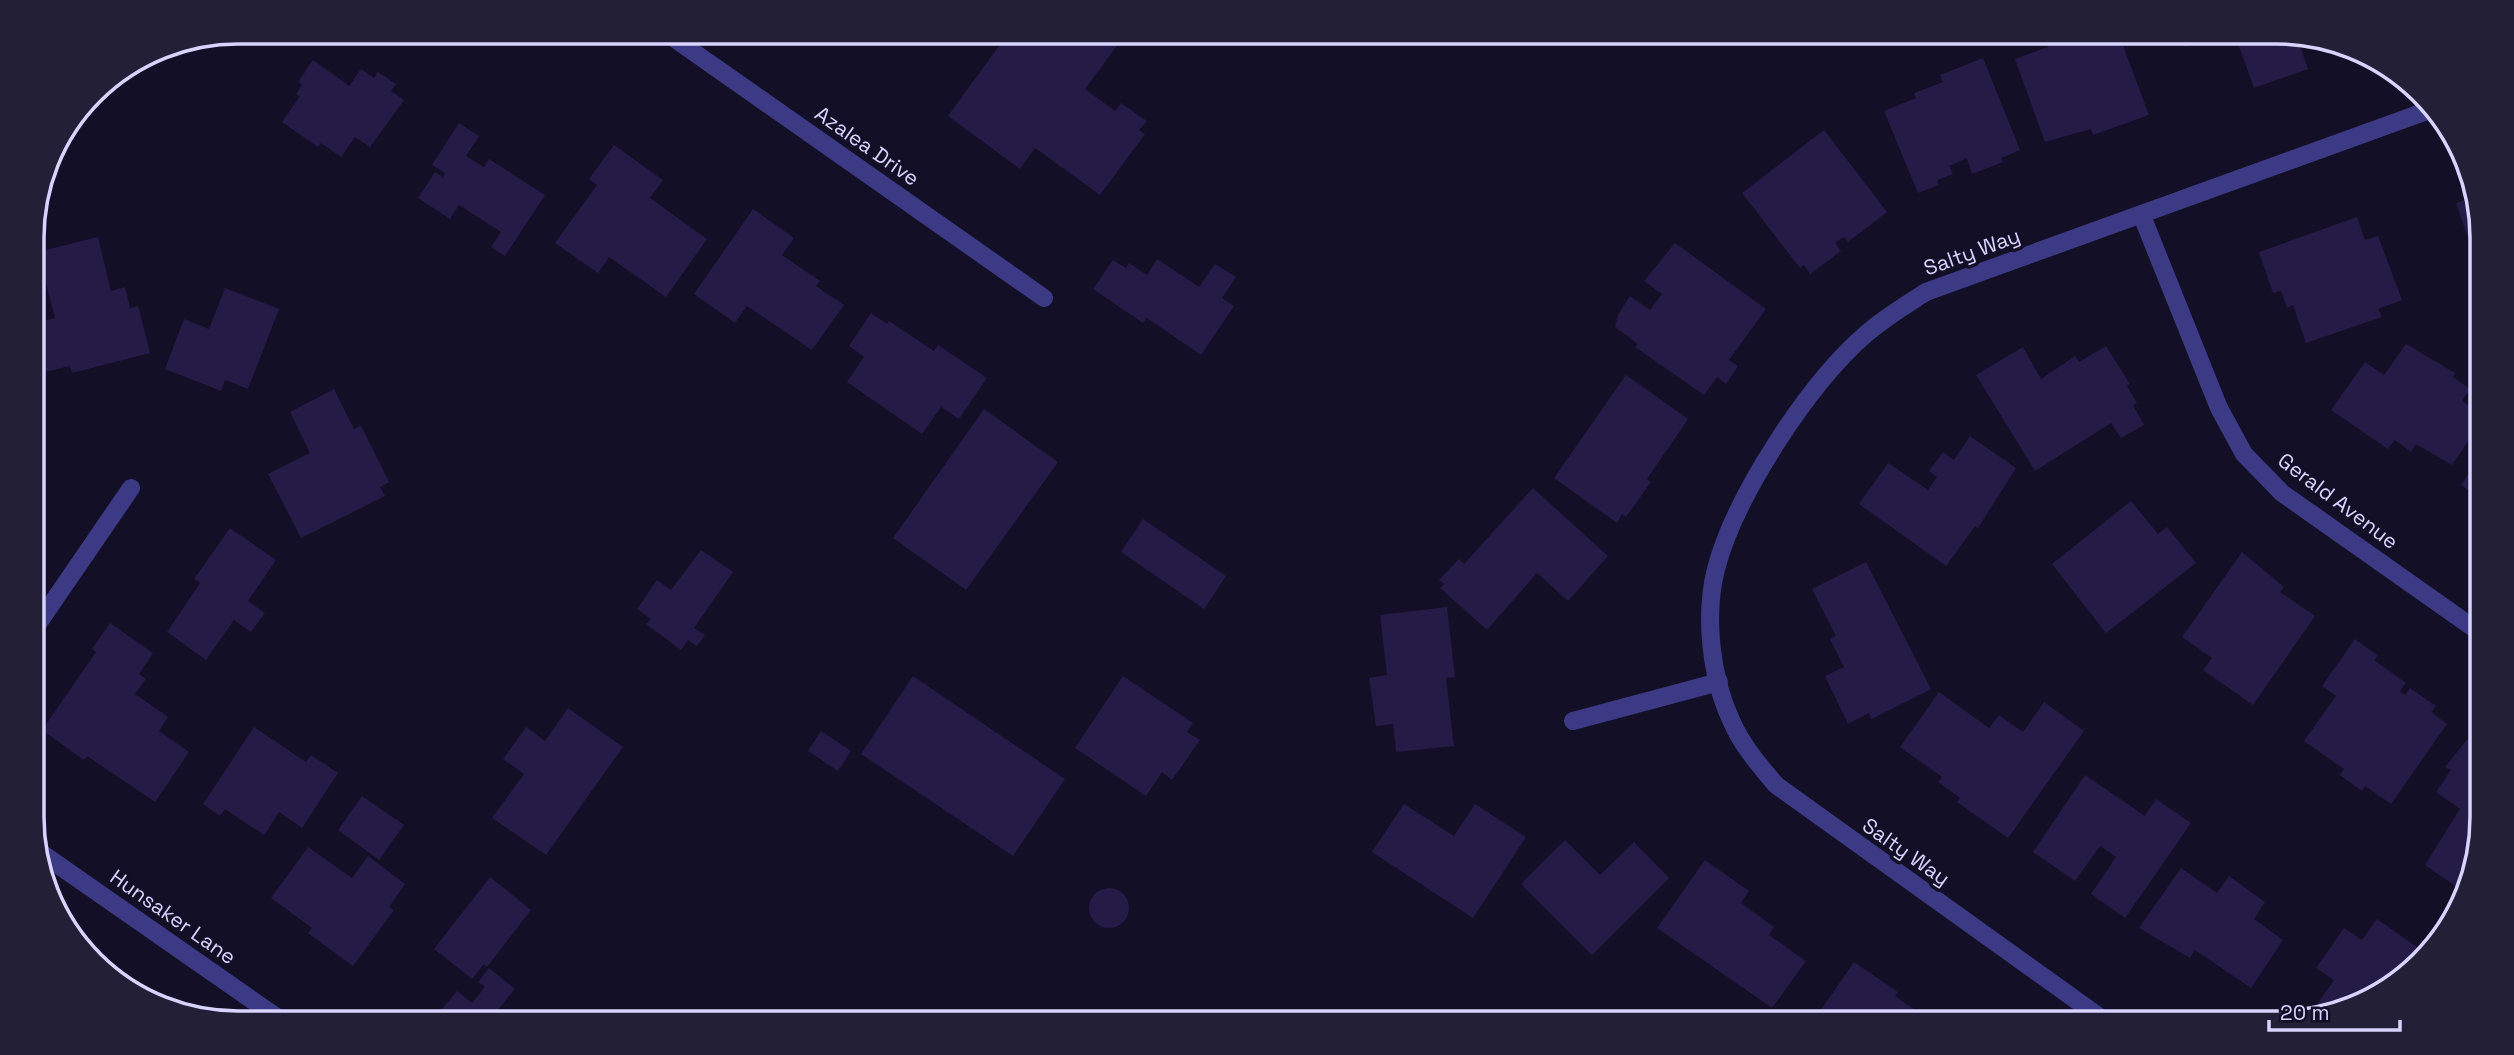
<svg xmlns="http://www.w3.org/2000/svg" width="2514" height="1055" viewBox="0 0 2514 1055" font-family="'Space Grotesk',sans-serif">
<rect width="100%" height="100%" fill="#130f26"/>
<!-- building -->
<g fill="#241b47">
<polygon points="1009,32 1127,32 1085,89 1115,111 1121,103 1147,121 1139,130 1145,134 1100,195 1035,148 1020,169 948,116"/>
<polygon points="2073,32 2118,32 2149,115 2093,135 2091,129 2045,142 2015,59 2048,47 2046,41"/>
<polygon points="2179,32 2228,32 2185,47"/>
<polygon points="2234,32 2277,32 2296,35 2308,69 2254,88"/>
<polygon points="1983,58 2020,150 2001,158 2003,162 1972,174 1967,158 1949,166 1953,174 1937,180 1939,185 1918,193 1884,111 1916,98 1914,93 1943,82 1940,75"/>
<polygon points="313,60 349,86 361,69 374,78 378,72 396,84 391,91 404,100 370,147 355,137 341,157 321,143 318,147 282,122 300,96 296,94 302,85 298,82"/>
<polygon points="459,123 479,136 466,156 484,167 489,159 545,195 505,256 491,247 501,232 459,205 450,219 418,198 435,172 443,177 445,173 432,165"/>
<polygon points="1824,130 1887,212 1848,242 1844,237 1835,243 1841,251 1810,274 1804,265 1800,268 1742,193"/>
<polygon points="614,145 663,180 650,198 707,239 666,297 609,257 598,273 555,243 597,185 589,179"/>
<polygon points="2475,196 2481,210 2480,273 2456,203"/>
<polygon points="753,209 794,238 782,255 820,281 816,286 844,305 812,350 747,306 735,323 694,294"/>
<polygon points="2357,217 2365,240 2378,236 2402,300 2378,309 2382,317 2306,343 2293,305 2287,308 2281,291 2273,293 2259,252"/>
<polygon points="98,237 111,291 125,287 130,308 138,306 150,353 72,373 70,366 45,372 32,324 55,318 38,252"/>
<polygon points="1675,243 1766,309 1729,360 1738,366 1726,384 1717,377 1704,395 1635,347 1638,344 1615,327 1618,315 1630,296 1650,310 1662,294 1644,281"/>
<polygon points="1157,259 1199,287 1215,264 1236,277 1222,298 1234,306 1201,355 1147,318 1143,323 1093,289 1113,260 1126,268 1129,263 1147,275"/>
<polygon points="225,288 279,309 248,389 225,380 221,391 165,369 184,319 209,329"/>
<polygon points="871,313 887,324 889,321 934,351 938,345 987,378 959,419 941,407 922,434 847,382 864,357 849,346"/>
<polygon points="2406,344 2455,373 2453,377 2470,389 2462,401 2481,414 2481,423 2452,465 2416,444 2411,452 2395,440 2388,449 2331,410 2365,362 2384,375"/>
<polygon points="2106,346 2130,384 2127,386 2137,403 2133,405 2144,425 2121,438 2111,423 2035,471 1976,375 2023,347 2041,379 2075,356 2079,362"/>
<polygon points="1626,375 1688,419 1647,479 1651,482 1626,517 1622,514 1617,523 1554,478"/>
<polygon points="334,389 354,429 361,426 389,482 380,487 385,496 301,538 268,474 310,453 290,412"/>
<polygon points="32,403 42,410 32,425"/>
<polygon points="984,409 1058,462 966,590 893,538"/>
<polygon points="1970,436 2016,468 1978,528 1975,526 1946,566 1859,504 1888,463 1928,490 1937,477 1929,471 1943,452 1954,460"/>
<polygon points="2481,455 2482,513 2469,504 2476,495 2461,485"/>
<polygon points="1533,488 1608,556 1568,601 1537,573 1487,630 1440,588 1444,584 1439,580 1459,559 1464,564"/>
<polygon points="2131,501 2158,534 2167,527 2196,563 2106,633 2052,564"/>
<polygon points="1143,519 1226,576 1204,609 1121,552"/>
<polygon points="230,528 276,560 248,601 265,613 251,632 234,620 206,660 167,632 200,583 194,579"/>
<polygon points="701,550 733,572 694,628 705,635 697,646 688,640 681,650 646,624 651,619 637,609 657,580 671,590"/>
<polygon points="2242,552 2284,587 2280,592 2315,616 2253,705 2203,670 2212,658 2182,637"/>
<polygon points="1866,562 1931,689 1871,719 1869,713 1848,724 1825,676 1844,667 1830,639 1836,636 1812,589"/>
<polygon points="1447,607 1455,677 1446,678 1454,746 1396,752 1393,724 1376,726 1369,678 1387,675 1380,615"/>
<polygon points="110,623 153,653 139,674 146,679 135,694 168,717 159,731 189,752 155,802 87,756 84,760 42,730 96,652 92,649"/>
<polygon points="2355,639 2378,656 2374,660 2406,683 2400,691 2405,695 2410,688 2436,706 2431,712 2447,724 2391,804 2365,786 2362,791 2340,775 2344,769 2304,741 2336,696 2322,686"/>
<polygon points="913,676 1065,779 1013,856 861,754"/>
<polygon points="1123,676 1193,723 1187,732 1200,740 1172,780 1162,772 1146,796 1075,748"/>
<polygon points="1939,692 1989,728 1999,715 2023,732 2044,702 2084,731 2008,838 1957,802 1960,798 1938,782 1942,777 1900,747"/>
<polygon points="568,708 623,747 546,855 492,818 524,774 503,759 526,727 545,741"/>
<polygon points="2482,721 2482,818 2467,894 2425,865 2460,809 2436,792 2451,770 2445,767"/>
<polygon points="254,727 306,762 311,755 338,773 302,828 279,812 264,835 225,809 220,816 203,804"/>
<polygon points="821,731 851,751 838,771 808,751"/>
<polygon points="2085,775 2145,816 2156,799 2191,823 2125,918 2091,894 2116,857 2100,846 2075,881 2033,852"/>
<polygon points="362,796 404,825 379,860 338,830"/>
<polygon points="1404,804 1454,836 1475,804 1526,837 1473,918 1372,852"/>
<polygon points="1565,840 1600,875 1634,842 1669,878 1592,955 1521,884"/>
<polygon points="308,847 352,878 368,856 405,884 389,907 394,910 353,966 308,933 312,928 271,898"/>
<polygon points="1705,860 1749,891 1741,903 1774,927 1769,935 1806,961 1772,1008 1657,928"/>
<polygon points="2181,868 2217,893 2229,876 2265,902 2254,919 2283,940 2251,988 2195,950 2190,958 2139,928"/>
<polygon points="490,877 531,910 487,967 484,964 472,979 434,949"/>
<circle cx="1109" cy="908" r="20"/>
<polygon points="2377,919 2424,952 2402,981 2343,1012 2306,1020 2334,980 2316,968 2344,928 2362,940"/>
<polygon points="1854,962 1898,992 1895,996 1925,1017 1920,1023 1812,1023"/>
<polygon points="489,968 515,989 496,1012 500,1016 494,1023 437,1023 433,1020 457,991 472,1003 485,987 478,982"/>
</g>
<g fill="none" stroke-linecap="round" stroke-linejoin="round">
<!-- minor -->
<g stroke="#3d3a85" stroke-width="18">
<polyline points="665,32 1044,298"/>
<polyline points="2142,216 2219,408 2244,454 2282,493 2482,634"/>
<polyline points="33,631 131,488"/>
<polyline points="1573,721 1719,682"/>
<polyline points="34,848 285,1023"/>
<path d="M2108,1023L1776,785C1759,765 1741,744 1731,720C1711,677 1704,616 1716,569C1735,496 1809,383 1866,334C1884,318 1906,305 1926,292L2435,108"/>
</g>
</g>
<g text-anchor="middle" stroke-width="7" stroke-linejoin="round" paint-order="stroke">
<!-- street labels -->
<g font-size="21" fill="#d9d4ff" stroke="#130f26">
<text transform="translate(867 146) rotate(35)" y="7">Azalea Drive</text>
<text transform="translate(1972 252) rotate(-20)" y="7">Salty Way</text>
<text transform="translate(2338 501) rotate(37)" y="7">Gerald Avenue</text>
<text transform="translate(1906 852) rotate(35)" y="7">Salty Way</text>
<text transform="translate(173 917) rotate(35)" y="7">Hunsaker Lane</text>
</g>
</g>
<!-- crop -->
<path d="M0 0H2514V1055H0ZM238 44H2276A194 194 0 0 1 2470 238V817A194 194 0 0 1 2276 1011H238A194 194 0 0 1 44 817V238A194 194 0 0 1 238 44Z" fill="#231f37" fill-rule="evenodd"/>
<path fill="none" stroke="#d9d4ff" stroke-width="3.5" d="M238 44H2276A194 194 0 0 1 2470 238V817A194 194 0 0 1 2276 1011H238A194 194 0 0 1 44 817V238A194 194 0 0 1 238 44Z"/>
<!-- scale -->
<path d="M2269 1020v10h131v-10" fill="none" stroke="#d9d4ff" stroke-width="3.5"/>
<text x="2280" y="1020" font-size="21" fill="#d9d4ff" stroke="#130f26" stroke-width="5" paint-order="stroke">20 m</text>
</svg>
